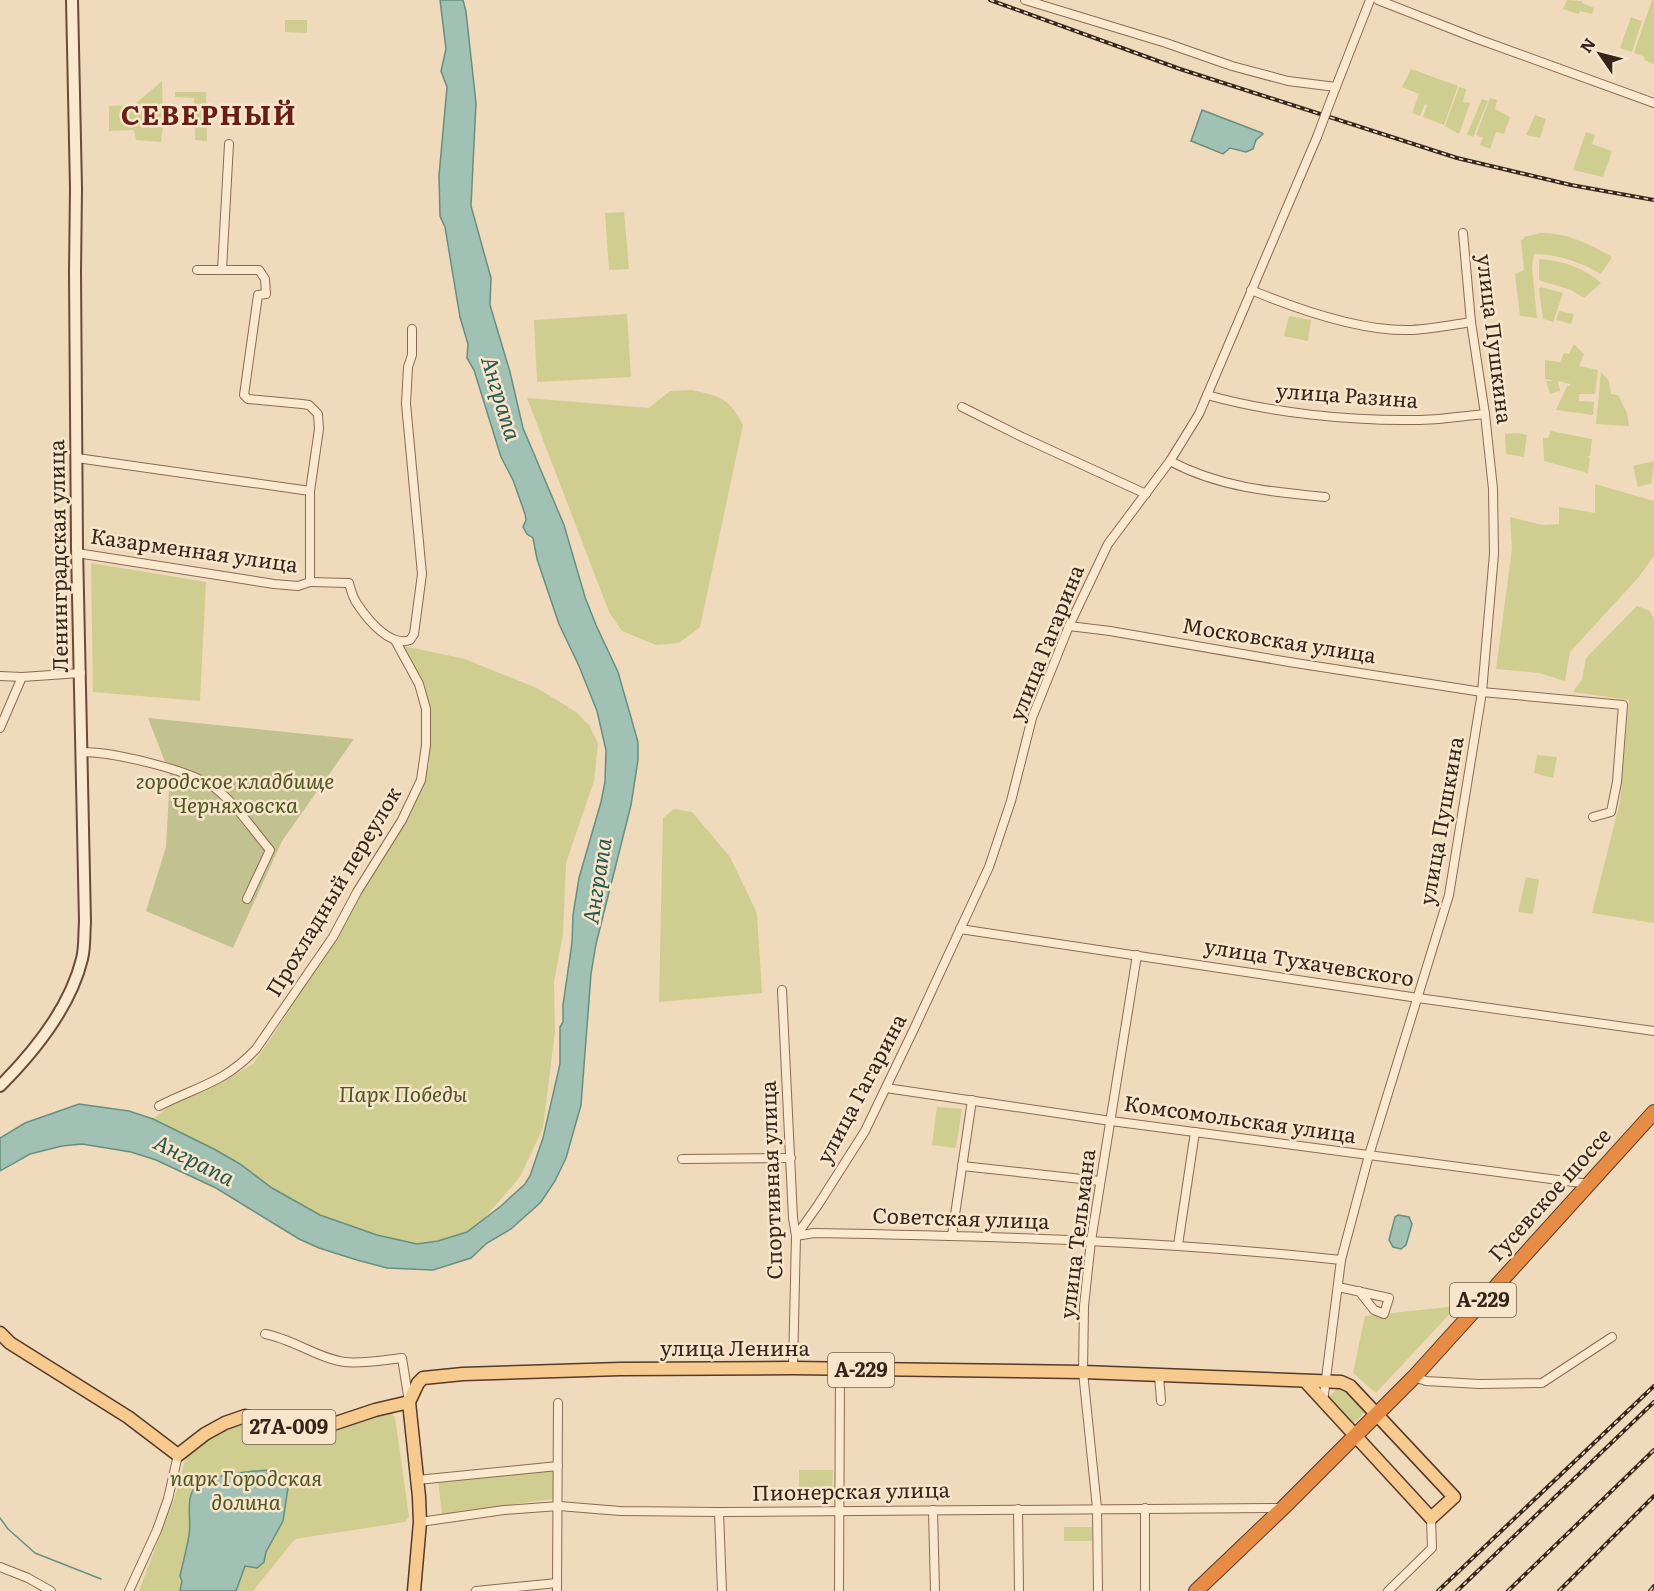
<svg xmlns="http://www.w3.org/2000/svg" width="1654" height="1591" viewBox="0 0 1654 1591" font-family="Literata,serif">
<rect width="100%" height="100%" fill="#f0dabc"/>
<!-- green -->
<g fill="#cfce90">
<polygon points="1567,0 1582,1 1582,3 1594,8 1592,14 1580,11 1578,14 1563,9"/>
<polygon points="1652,0 1654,0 1654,64 1644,60 1645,57 1634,53"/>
<polygon points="1631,17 1642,21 1632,52 1620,48"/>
<polygon points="285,20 307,20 307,33 285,32"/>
<polygon points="1411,69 1458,86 1444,125 1423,117 1427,105 1425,104 1420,116 1412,113 1419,94 1402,87"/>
<polygon points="162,81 163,124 161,142 136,140 134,130 109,131 109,106 134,105"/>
<polygon points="1459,87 1466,89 1463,102 1470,103 1459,134 1445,126"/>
<polygon points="175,92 206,92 207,141 195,140 194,98 175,97"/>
<polygon points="1490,98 1497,100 1495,109 1510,117 1504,134 1496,132 1490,149 1480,145 1483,138 1476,135"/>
<polygon points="1482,99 1488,101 1473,137 1467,134"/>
<polygon points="1535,115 1546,119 1540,138 1526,135"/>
<polygon points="1586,132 1595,135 1592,144 1612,151 1603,177 1573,170"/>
<polygon points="624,212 629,269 609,270 605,213"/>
<path d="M1540,233C1566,232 1590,244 1612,257L1601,274C1580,262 1558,254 1534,254L1532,267L1537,318L1520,316L1515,274L1524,270L1521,240L1524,239V237Z"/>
<path d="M1539,259C1560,260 1585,268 1601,283L1584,298L1571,290L1539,280Z"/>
<polygon points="1541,287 1563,293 1553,322 1543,319 1539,289"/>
<polygon points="1559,311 1574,314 1571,324 1556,320"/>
<polygon points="627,314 631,377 537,382 534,320"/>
<polygon points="1289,316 1311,320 1308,341 1284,336"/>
<polygon points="1574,344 1584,354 1579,366 1598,370 1595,394 1579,394 1579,401 1594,402 1593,415 1556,410 1567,386 1570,386 1570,384 1558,381 1560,391 1550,394 1546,381 1554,381 1545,379 1545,360 1560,362 1564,353 1569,354"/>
<polygon points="1601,372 1609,381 1611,394 1618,395 1627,413 1629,426 1596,424"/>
<path d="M692,390C722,397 728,397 743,425L700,627L679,643L656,645L622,631L609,612L527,398L649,408L670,391Z"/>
<polygon points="1551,431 1592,439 1590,456 1587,457 1590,458 1588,473 1544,461 1543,438 1548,438"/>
<polygon points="1518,433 1527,435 1524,457 1506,454 1505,434"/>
<polygon points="1654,461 1652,483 1638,487 1633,466"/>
<polygon points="1595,484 1654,501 1654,556 1637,579 1570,652 1565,681 1539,673 1496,669 1512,549 1510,517 1543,525 1559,524 1559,507 1595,513"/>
<polygon points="91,563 206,582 200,701 93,692"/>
<polygon points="1637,606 1650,611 1654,619 1654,923 1592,913 1620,802 1629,700 1573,692 1582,679 1586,658"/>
<polygon points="399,645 465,659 537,688 576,712 589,725 598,743 594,781 566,863 563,934 554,982 555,1031 543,1128 520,1177 480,1223 467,1232 455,1237 417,1244 377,1235 320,1215 272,1188 240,1164 153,1119 173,1103 205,1091 253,1064 276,1031 388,851 408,815 429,765 430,714 420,681"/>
<polygon points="1537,755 1557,757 1553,778 1534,773"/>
<polygon points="674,809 692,812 730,857 755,909 757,914 762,993 659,1002 663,818"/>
<polygon points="1526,877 1539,880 1533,914 1518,912"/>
<polygon points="937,1107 962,1109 956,1148 932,1145"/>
<polygon points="1457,1306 1376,1393 1353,1373 1365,1316"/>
<polygon points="1340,1386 1365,1412 1352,1425 1327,1398"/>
<polygon points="389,1411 395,1417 409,1517 405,1522 295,1539 253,1591 139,1591 175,1496 187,1454 197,1443 242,1420 282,1430"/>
<polygon points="554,1469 553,1499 442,1514 438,1480"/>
<polygon points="799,1470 833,1470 832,1501 799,1501"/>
<rect x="1064" y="1527" width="28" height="14"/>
</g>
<!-- cemetery -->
<polygon fill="#c2c290" points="148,718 354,739 282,841 233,948 146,911 166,847 170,775"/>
<!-- water -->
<g fill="#a0c1b3" stroke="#678f80" stroke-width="1.5">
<polygon points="440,0 463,0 466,12 476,103 471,206 491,278 490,305 510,372 523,428 564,525 585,597 596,625 618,672 638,742 638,760 631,805 596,944 591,974 581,1105 566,1158 555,1181 541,1202 511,1229 487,1243 471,1258 433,1270 387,1268 357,1260 319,1248 299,1239 216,1188 156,1160 131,1152 82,1144 62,1146 30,1154 0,1171 0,1138 25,1123 79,1104 129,1111 153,1119 214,1149 240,1164 272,1188 320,1215 377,1235 417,1244 438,1241 467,1232 501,1206 525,1184 530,1176 543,1138 560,1064 560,1027 563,1022 563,1005 572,943 573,915 579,878 601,802 605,782 606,750 597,711 579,666 559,624 537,559 533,538 527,534 523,527 526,520 525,514 513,480 501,457 474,370 467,358 468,344 460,317 445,227 440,216 439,176 447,87 441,71 446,49"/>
<polygon points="1202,110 1262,133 1263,134 1256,140 1253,149 1246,152 1230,148 1223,154 1191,141"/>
<polygon points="1398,1215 1409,1217 1412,1224 1406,1245 1401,1249 1393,1247 1389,1240 1395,1217"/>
<path d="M270,1470L278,1474L288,1488L283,1521L266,1552L264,1562L257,1568L245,1566L236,1591H180L182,1581L180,1576C183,1562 187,1548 189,1535C192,1520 184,1497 197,1485C207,1475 254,1471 270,1470Z"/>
</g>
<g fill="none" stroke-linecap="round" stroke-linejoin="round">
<!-- stream -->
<polyline stroke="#678f80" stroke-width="1.5" points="0,1518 8,1529 35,1553 101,1579"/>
<defs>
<g id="street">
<polyline points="1025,0 1166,43 1232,66 1288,81 1336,87"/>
<polyline points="1378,0 1475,38 1654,103"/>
<polyline points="1332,97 1370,0"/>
<polyline points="197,270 259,270 265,279 266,294 258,295 244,395 248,399 302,404 309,405 318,414 319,429 310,491 310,582"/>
<polyline points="222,270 229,144"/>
<path d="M1251,290C1297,309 1362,332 1412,330C1432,329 1452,325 1471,322"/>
<path d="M1207,395C1271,413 1350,421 1416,420C1439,420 1462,416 1485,414"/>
<polyline points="962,407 1022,437 1146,494"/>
<polyline points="77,458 310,491"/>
<path d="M1170,461C1218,487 1271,492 1325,497"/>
<polyline points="77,553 274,584 298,586 310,582"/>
<path d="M310,582L349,583C351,591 353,599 358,605C368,620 390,647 410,640L414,634L422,574L406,404L408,367L412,355V329"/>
<polyline points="1069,626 1110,631 1289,662 1482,692 1623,705 1617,782 1611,812 1593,817"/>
<polyline points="0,676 22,677 81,673"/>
<polyline points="0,728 22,677"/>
<path d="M82,752C114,752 190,770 215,788C236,804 253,830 270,850L247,899"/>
<polyline points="960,929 1418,998 1654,1031"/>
<polyline points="782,990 793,1218 796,1236 793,1368"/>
<polyline points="886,1088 1111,1121 1589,1184"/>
<path d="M159,1106C198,1086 224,1083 256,1049L333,937L357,892L402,820L421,780L426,745V709L419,684L395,640"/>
<polyline points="682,1159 791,1158"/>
<polyline points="962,1166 1100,1181"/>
<polyline points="952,1235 972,1100"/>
<polyline points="796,1236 818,1205 865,1131 913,1031 989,867 1011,801 1032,718 1069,626 1108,544 1170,461 1199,414 1317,137"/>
<path d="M796,1236L814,1233C990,1236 1166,1241 1341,1260"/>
<polyline points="1178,1245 1195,1132"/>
<polyline points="1338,1287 1389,1298 1384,1314 1374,1310 1359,1291"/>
<path d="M265,1334C293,1339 319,1359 345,1362C363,1364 383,1360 402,1358L409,1402"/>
<polyline points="1159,1375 1161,1401"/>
<polyline points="1414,1377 1426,1381 1479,1384 1542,1383 1612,1337"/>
<polyline points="1323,1402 1341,1260 1369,1155 1449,895 1482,692 1494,554 1493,489 1485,414 1471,322 1463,233"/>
<polyline points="417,1480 558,1466"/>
<polyline points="1018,1509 1019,1591"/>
<polyline points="933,1510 935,1591"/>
<polyline points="719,1512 722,1591"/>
<polyline points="420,1522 504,1510 559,1506 620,1511 719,1512 1281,1508"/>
<polyline points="0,1567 28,1578 51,1591"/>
<polyline points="129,1591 157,1530 168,1499 178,1455"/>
<polyline points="476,1591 557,1583"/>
<polyline points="557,1591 558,1403"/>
<polyline points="839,1591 840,1369"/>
<polyline points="1098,1591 1097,1508 1083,1372 1084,1306 1091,1241 1137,955"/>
<polyline points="1145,1591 1145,1508"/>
<polyline points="1388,1591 1432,1548 1431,1518"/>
</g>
<path id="secondary" d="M0,1086C35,1051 70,1008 82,959C85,947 84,934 85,922L77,548L75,272L76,188L72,0"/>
<g id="primary">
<polyline points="0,1333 10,1343 128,1417 178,1455 205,1434 225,1423 245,1416 290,1427 305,1430 318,1429 375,1410 409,1402"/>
<polyline points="414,1591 420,1522 419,1497 409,1402 418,1383 423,1378 463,1374 620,1369 793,1368 1083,1372 1341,1382 1350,1386 1454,1497 1431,1518 1305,1381"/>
</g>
<polyline id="highway" points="1196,1591 1283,1508 1414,1377 1654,1112"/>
</defs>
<!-- street casing -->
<use href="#street" stroke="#896a55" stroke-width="10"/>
<!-- secondary casing -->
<use href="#secondary" stroke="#6a4b38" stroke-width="14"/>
<!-- primary casing -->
<use href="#primary" stroke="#56392a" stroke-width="15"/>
<!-- highway casing -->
<use href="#highway" stroke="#56392a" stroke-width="16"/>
<!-- street -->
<use href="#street" stroke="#fbe9cf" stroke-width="8"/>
<!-- secondary -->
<use href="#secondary" stroke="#fbe9cf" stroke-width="10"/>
<!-- primary -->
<use href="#primary" stroke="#f7cb90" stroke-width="12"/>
<!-- highway -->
<use href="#highway" stroke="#e78c45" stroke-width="14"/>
<defs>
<g id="rail">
<polyline points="990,0 1180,69 1457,158 1571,185 1654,200"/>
<polyline points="1438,1591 1654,1386"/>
<polyline points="1457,1591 1654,1402"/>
<polyline points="1508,1591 1654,1450"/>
<polyline points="1559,1591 1654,1496"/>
<polyline points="1650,1591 1654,1586"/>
</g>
</defs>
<!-- rail casing -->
<use href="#rail" stroke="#37251a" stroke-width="4"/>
<!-- rail -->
<use href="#rail" stroke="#f7e6cc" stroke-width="1.5" stroke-dasharray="4.5" stroke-linecap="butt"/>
<defs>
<polyline id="street-bridge" points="1317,137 1332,97"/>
</defs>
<!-- street-bridge casing -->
<use href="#street-bridge" stroke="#896a55" stroke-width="10" stroke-linecap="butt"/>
<!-- street-bridge -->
<use href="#street-bridge" stroke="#fbe9cf" stroke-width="8"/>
</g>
<g text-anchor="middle" stroke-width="5" stroke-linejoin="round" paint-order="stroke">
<!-- shield labels -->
<g fill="#f7e6cc" stroke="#715f4f" stroke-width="1.5">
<rect x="1450" y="1283" width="66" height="34" rx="4.5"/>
<rect x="828" y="1353" width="66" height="34" rx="4.5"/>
<rect x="242.5" y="1410" width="93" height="34" rx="4.5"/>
</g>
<g font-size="20" font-weight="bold" fill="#37251a">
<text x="1483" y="1307">А-229</text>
<text x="861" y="1377">А-229</text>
<text x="289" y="1434">27А-009</text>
</g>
<!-- street labels -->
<g font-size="21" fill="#37251a" stroke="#f7e6cc">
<text transform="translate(1494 339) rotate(83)" y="7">улица Пушкина</text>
<text transform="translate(1347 396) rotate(4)" y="7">улица Разина</text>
<text transform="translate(194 551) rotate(8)" y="7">Казарменная улица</text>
<text transform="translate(59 556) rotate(-91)" y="7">Ленинградская улица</text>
<text transform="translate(1279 641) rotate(9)" y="7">Московская улица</text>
<text transform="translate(1047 643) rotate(-68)" y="7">улица Гагарина</text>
<text transform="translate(1442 821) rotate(-80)" y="7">улица Пушкина</text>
<text transform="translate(334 892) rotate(-59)" y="7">Прохладный переулок</text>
<text transform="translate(1309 963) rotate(9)" y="7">улица Тухачевского</text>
<text transform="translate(862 1089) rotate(-62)" y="7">улица Гагарина</text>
<text transform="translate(1240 1120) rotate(8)" y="7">Комсомольская улица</text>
<text transform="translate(772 1180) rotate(-92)" y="7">Спортивная улица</text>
<text transform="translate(1550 1195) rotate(-48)" y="7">Гусевское шоссе</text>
<text transform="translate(961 1219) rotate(2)" y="7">Советская улица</text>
<text transform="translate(1078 1234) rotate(-83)" y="7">улица Тельмана</text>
<text x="735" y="1356">улица Ленина</text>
<text transform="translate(851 1492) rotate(-1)" y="7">Пионерская улица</text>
</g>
<!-- park labels -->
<g font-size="21" font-style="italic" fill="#4e5520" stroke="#f7e6cc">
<text x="235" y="789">городское кладбище<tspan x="235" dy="24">Черняховска</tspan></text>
<text x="403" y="1102">Парк Победы</text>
<text x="246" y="1486">парк Городская<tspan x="246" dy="24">долина</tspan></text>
</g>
<!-- water labels -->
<g font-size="22" font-style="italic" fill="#29584f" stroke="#f7e6cc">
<text transform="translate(501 398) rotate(73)" y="8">Анграпа</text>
<text transform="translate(597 881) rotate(-81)" y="8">Анграпа</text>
<text transform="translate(194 1160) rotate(27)" y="8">Анграпа</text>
</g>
<!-- district labels -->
<g font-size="27" font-weight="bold" letter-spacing="1.5" fill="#661e17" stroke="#f7e6cc">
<text x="209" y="125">СЕВЕРНЫЙ</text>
</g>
</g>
<!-- north arrow -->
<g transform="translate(1600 54) rotate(305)" stroke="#f7e6cc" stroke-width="4.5" paint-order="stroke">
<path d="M0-4.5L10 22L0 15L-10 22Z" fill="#37251a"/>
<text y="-9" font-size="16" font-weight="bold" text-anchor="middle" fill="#37251a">N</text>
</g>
</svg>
